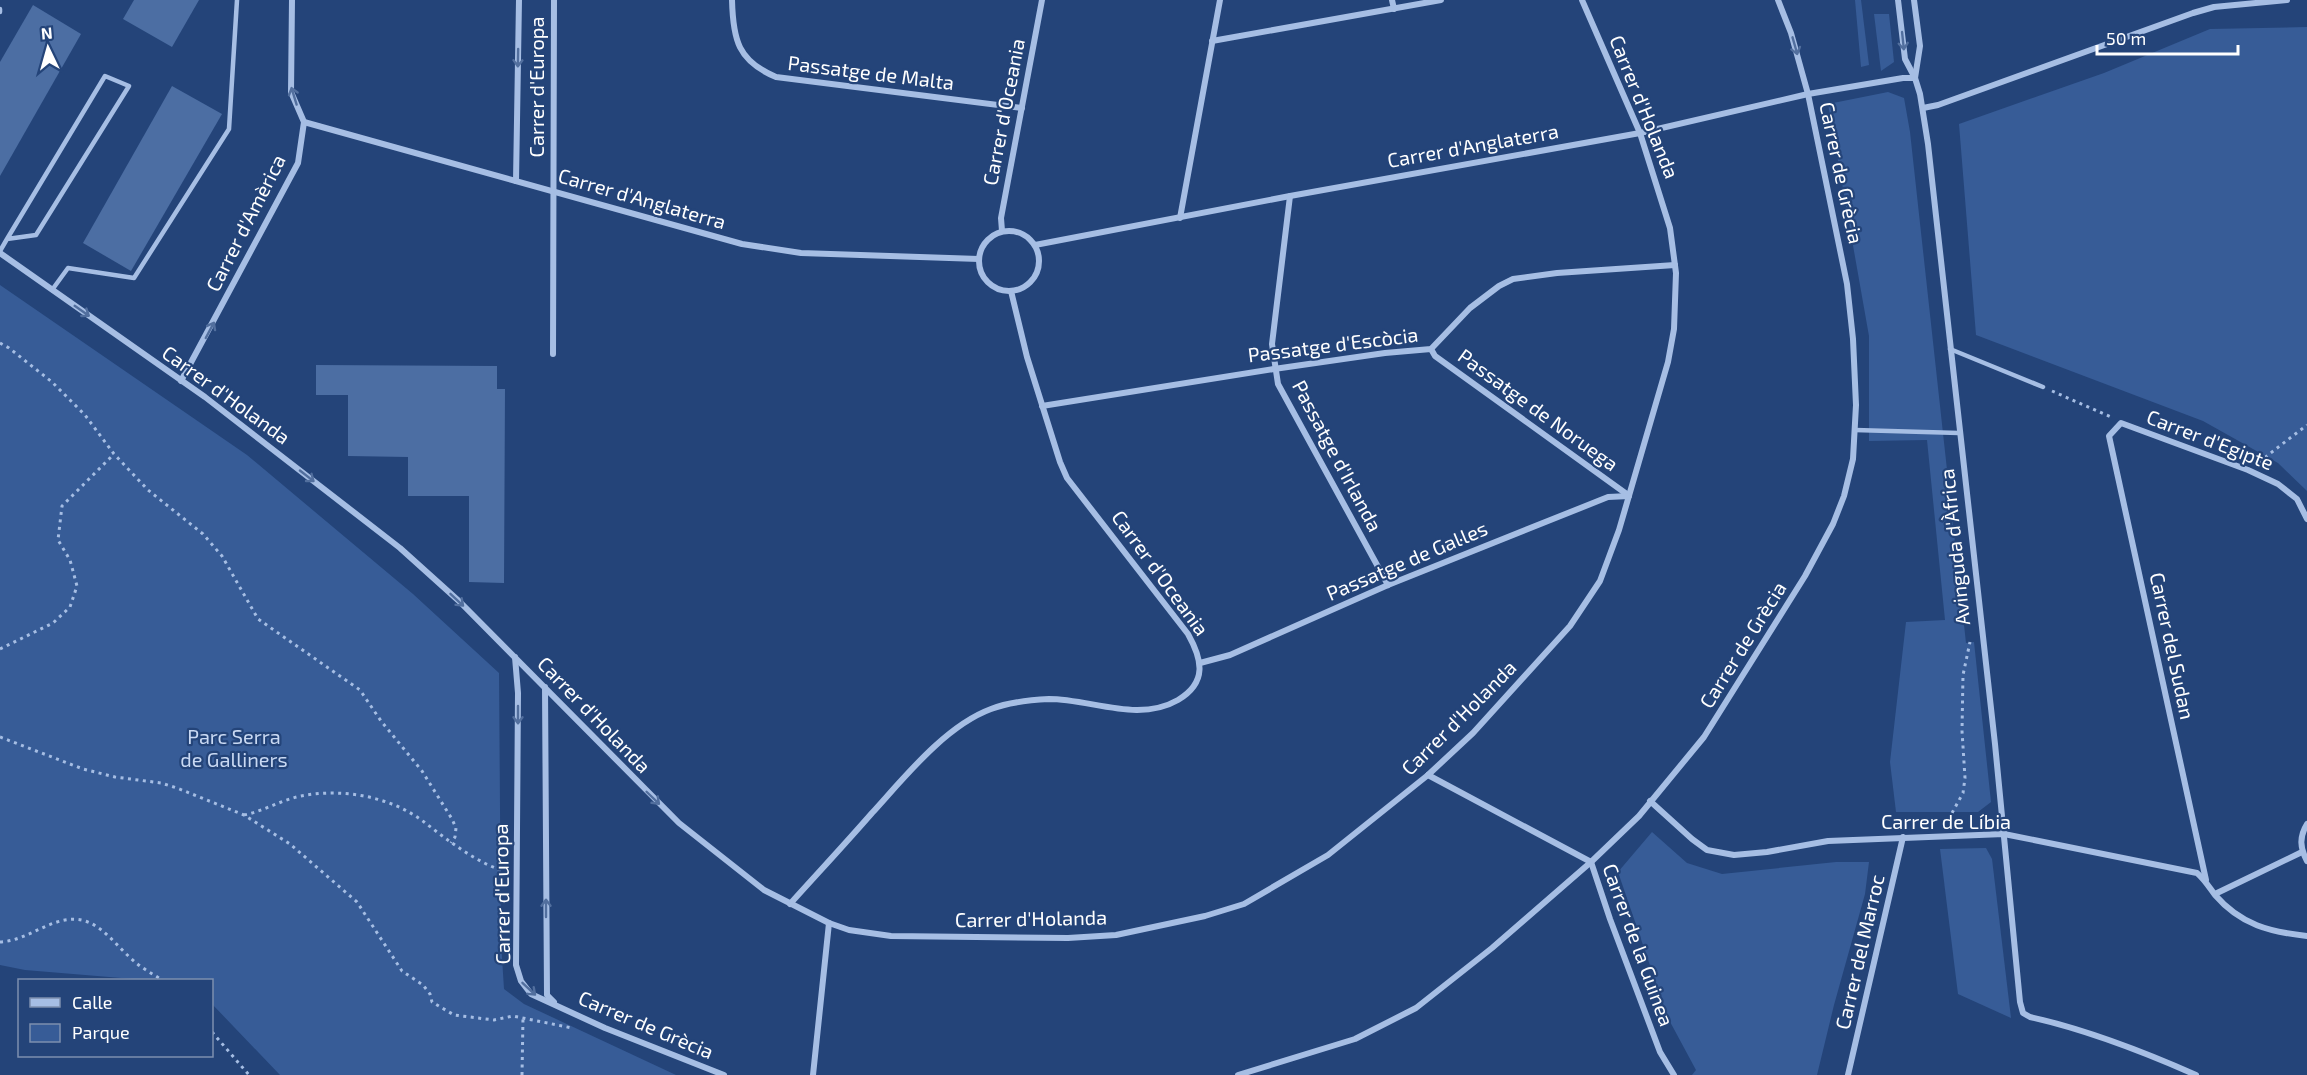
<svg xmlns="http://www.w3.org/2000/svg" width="2307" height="1075" viewBox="0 0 2307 1075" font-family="'Exo 2',sans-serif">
<rect width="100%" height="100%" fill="#244479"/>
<!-- green -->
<g fill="#375c97">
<polygon points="1855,0 1861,0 1869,65 1861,67"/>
<polygon points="1874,14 1889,14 1894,62 1881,71"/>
<polygon points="2307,27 2307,491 2278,463 2203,421 1976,335 1959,124 2104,73 2210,29"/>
<polygon points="1888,92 1904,98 1910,132 1966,643 1974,642 1991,802 1978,812 1896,812 1890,762 1906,622 1945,620 1927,440 1869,441 1869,336 1828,104"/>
<polygon points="0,285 247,455 413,594 499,673 501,942 504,989 524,1004 676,1075 280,1075 212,1004 212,980 145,980 25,970 0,965"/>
<polygon points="1652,832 1687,863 1722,874 1836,862 1869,862 1865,894 1834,1005 1817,1075 1692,1075 1696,1070 1668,1018 1618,872"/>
<polygon points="1986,848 1992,859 2011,1018 1958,994 1940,849"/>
</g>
<!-- building -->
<g fill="#4c6ea3">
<polygon points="134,0 199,0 172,47 123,19"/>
<polygon points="33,5 81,34 0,176 0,62"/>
<polygon points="172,86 222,114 131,271 83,243"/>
<polygon points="316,365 497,366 497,389 505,389 504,583 469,582 469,496 408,496 408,457 348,456 348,395 316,395"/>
</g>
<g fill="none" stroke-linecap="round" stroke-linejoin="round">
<!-- path -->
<g stroke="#a6bee4" stroke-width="3" stroke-dasharray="3 4.5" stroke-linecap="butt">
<polyline points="0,343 9,348 52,382 85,415 114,454 148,490 203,534 222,556 258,619 360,690 381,721 422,771 452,819 456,828 455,837 451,843"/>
<polyline points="2052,391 2111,417"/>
<polyline points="2259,462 2307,425"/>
<polyline points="0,649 53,623 70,607 77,586 70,560 58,540 62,506 114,454"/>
<polyline points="0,737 83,769 115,777 161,783 177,788 244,815 290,844 357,902 402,971 423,985 430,994 432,1002 454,1015 494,1020 513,1016 572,1028"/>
<polyline points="1952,813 1963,793 1965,778 1962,731 1963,675 1970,642"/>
<path d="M244,815C264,811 281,800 301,796C342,788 390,796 424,822C449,841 475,862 506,872"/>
<path d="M0,942C21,941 38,928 57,922C95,910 109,940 135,962C143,969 153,974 162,980"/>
<polyline points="212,1032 249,1075"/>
<polyline points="522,1075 523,1018"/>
</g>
<!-- service -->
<g stroke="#a6bee4" stroke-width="4.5">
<polyline points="0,9 0,12"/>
<polyline points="0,251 7,239 105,76 129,86 36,235 7,239"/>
<polyline points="52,290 68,268 134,278 229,129 237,0"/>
<polyline points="1950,349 2043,387"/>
<polyline points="1855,430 1959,433"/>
</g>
<!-- minor -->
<g stroke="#a6bee4" stroke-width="6">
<path d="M732,0C733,40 738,61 776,77L1022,108"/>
<polyline points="1392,0 1394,9"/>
<path d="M1898,0L1905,59L1915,78L1920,94L1928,144L1995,744L2020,1002L2023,1013L2030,1017C2088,1030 2142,1051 2196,1075"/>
<polyline points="1914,0 1920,46 1915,78"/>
<polyline points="1212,41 1441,0"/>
<polyline points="1923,108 1938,105 2193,13 2214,7 2287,0"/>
<polyline points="304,122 742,244 801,253 979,259"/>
<polyline points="516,181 519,0"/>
<polyline points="1290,196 1272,344 1278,384 1388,585"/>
<polyline points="1180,218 1220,0"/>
<circle cx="1009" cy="261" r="30"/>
<polyline points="1002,231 1001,218 1042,0"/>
<polyline points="1035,245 1290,196 1640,133 1808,94 1903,78 1915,78"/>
<polyline points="0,253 205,397 400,548 460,602 679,823 764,890 829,923 849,930 891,936 1068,938 1116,935 1205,916 1244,904 1328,855 1428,775 1473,733 1570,626 1600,581 1619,530 1668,362 1674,329 1676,273 1670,228 1640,133 1582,0"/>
<polyline points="1431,349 1435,356 1628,495"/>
<polyline points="553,354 554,0"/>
<polyline points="181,381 298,163 304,122 291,92 292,0"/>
<polyline points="1042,406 1274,369 1385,353 1431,349 1470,308 1499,286 1513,279 1557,273 1675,265"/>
<polyline points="515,657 518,693 516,965 521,981 531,994 605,1028 724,1075"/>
<polyline points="1200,663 1230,655 1388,585 1608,497 1629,496"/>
<polyline points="545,687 547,995 554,1002"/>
<polyline points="1428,775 1591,862 1610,919 1660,1052 1674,1075"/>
<path d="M1650,801L1692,839L1707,850L1734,855L1767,852L1828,841L2004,834L2197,873C2205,880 2209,887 2215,895C2241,925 2270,932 2307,936"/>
<path d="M2307,824C2299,837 2300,848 2307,861"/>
<polyline points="2206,880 2109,436 2121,423 2248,470 2278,484 2297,499 2307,519"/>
<polyline points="2215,894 2302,852"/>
<path d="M790,904C817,874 845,844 872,813C904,778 945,726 991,709C1009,702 1030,700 1049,699C1091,699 1138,723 1178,700C1208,682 1202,659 1188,634L1067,478L1060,462L1027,357L1011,291"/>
<polyline points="813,1075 829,923"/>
<polyline points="1238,1075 1355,1039 1416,1008 1492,948 1591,862 1639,816 1704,737 1805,576 1833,524 1844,496 1853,459 1856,405 1853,339 1847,284 1808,94 1791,33 1778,0"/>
<polyline points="1848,1075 1903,837"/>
</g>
</g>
<!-- one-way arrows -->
<defs><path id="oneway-shaft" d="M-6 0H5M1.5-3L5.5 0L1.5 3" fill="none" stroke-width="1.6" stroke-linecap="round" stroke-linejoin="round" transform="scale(1.5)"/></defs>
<g stroke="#526f9e">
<use href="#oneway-shaft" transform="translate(1903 41) rotate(84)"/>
<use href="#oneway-shaft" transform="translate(1795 46) rotate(74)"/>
<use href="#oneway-shaft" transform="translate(518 58) rotate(91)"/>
<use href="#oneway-shaft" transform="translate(294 96) rotate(-107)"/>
<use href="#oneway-shaft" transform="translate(82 311) rotate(35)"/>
<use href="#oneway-shaft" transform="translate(210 330) rotate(-62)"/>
<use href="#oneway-shaft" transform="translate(307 476) rotate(38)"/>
<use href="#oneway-shaft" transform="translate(457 600) rotate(43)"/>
<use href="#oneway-shaft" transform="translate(518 715) rotate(90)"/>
<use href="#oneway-shaft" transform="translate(653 798) rotate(44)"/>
<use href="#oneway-shaft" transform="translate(546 908) rotate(-90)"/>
<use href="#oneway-shaft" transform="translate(529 989) rotate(43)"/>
</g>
<g text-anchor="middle" stroke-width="4.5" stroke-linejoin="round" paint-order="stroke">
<!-- street labels -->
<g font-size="20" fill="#fff" stroke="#244479">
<text transform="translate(871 73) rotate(7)" y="7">Passatge de Malta</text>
<text transform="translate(537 87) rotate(-90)" y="7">Carrer d'Europa</text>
<text transform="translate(1644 107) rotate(68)" y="7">Carrer d'Holanda</text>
<text transform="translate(1004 112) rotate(-79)" y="7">Carrer d'Oceania</text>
<text transform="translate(1473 146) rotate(-10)" y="7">Carrer d'Anglaterra</text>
<text transform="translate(1841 173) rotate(78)" y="7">Carrer de Grècia</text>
<text transform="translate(642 199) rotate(16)" y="7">Carrer d'Anglaterra</text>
<text transform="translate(246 223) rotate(-63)" y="7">Carrer d'Amèrica</text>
<text transform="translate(1333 345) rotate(-7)" y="7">Passatge d'Escòcia</text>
<text transform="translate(226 395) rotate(36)" y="7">Carrer d'Holanda</text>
<text transform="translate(1538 410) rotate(36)" y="7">Passatge de Noruega</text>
<text transform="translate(2210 440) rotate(21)" y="7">Carrer d'Egipte</text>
<text transform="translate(1337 456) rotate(62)" y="7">Passatge d'Irlanda</text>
<text transform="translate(1955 547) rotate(-96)" y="7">Avinguda d'Àfrica</text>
<text transform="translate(1407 561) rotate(-23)" y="7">Passatge de Gal·les</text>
<text transform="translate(1160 573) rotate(54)" y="7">Carrer d'Oceania</text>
<text transform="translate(1743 645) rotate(-58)" y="7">Carrer de Grècia</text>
<text transform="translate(2172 646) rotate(78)" y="7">Carrer del Sudan</text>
<text transform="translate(594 715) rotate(46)" y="7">Carrer d'Holanda</text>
<text transform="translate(1459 718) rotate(-45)" y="7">Carrer d'Holanda</text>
<text x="1946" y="829">Carrer de Líbia</text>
<text transform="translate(502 894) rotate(-91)" y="7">Carrer d'Europa</text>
<text transform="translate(1031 919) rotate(-1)" y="7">Carrer d'Holanda</text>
<text transform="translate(1638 945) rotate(70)" y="7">Carrer de la Guinea</text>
<text transform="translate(1860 952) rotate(-77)" y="7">Carrer del Marroc</text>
<text transform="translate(646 1025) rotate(23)" y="7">Carrer de Grècia</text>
</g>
<!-- park labels -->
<g font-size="20" fill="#c9d9f3" stroke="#244479">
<text x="234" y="744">Parc Serra<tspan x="234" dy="23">de Galliners</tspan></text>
</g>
</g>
<!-- legend -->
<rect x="18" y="979" width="195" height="78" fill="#244479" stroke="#7c8faf" stroke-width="1.5"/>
<rect x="30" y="998" width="30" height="9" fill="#a6bee4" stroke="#7c8faf" stroke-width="1.5"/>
<text x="72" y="1009" font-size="18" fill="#ffffff">Calle</text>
<rect x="30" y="1024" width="30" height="18" fill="#375c97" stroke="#7c8faf" stroke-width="1.5"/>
<text x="72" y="1039" font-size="18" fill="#ffffff">Parque</text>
<!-- north arrow -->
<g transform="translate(48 48) rotate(355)" stroke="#244479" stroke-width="4.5" paint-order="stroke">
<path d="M0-4.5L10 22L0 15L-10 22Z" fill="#ffffff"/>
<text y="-9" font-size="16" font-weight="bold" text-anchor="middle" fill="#ffffff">N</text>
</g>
<!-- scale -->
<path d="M2097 45v9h141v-9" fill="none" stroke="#ffffff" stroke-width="3"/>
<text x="2106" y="45" font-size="18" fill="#ffffff" stroke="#244479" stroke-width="4.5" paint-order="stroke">50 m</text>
</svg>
